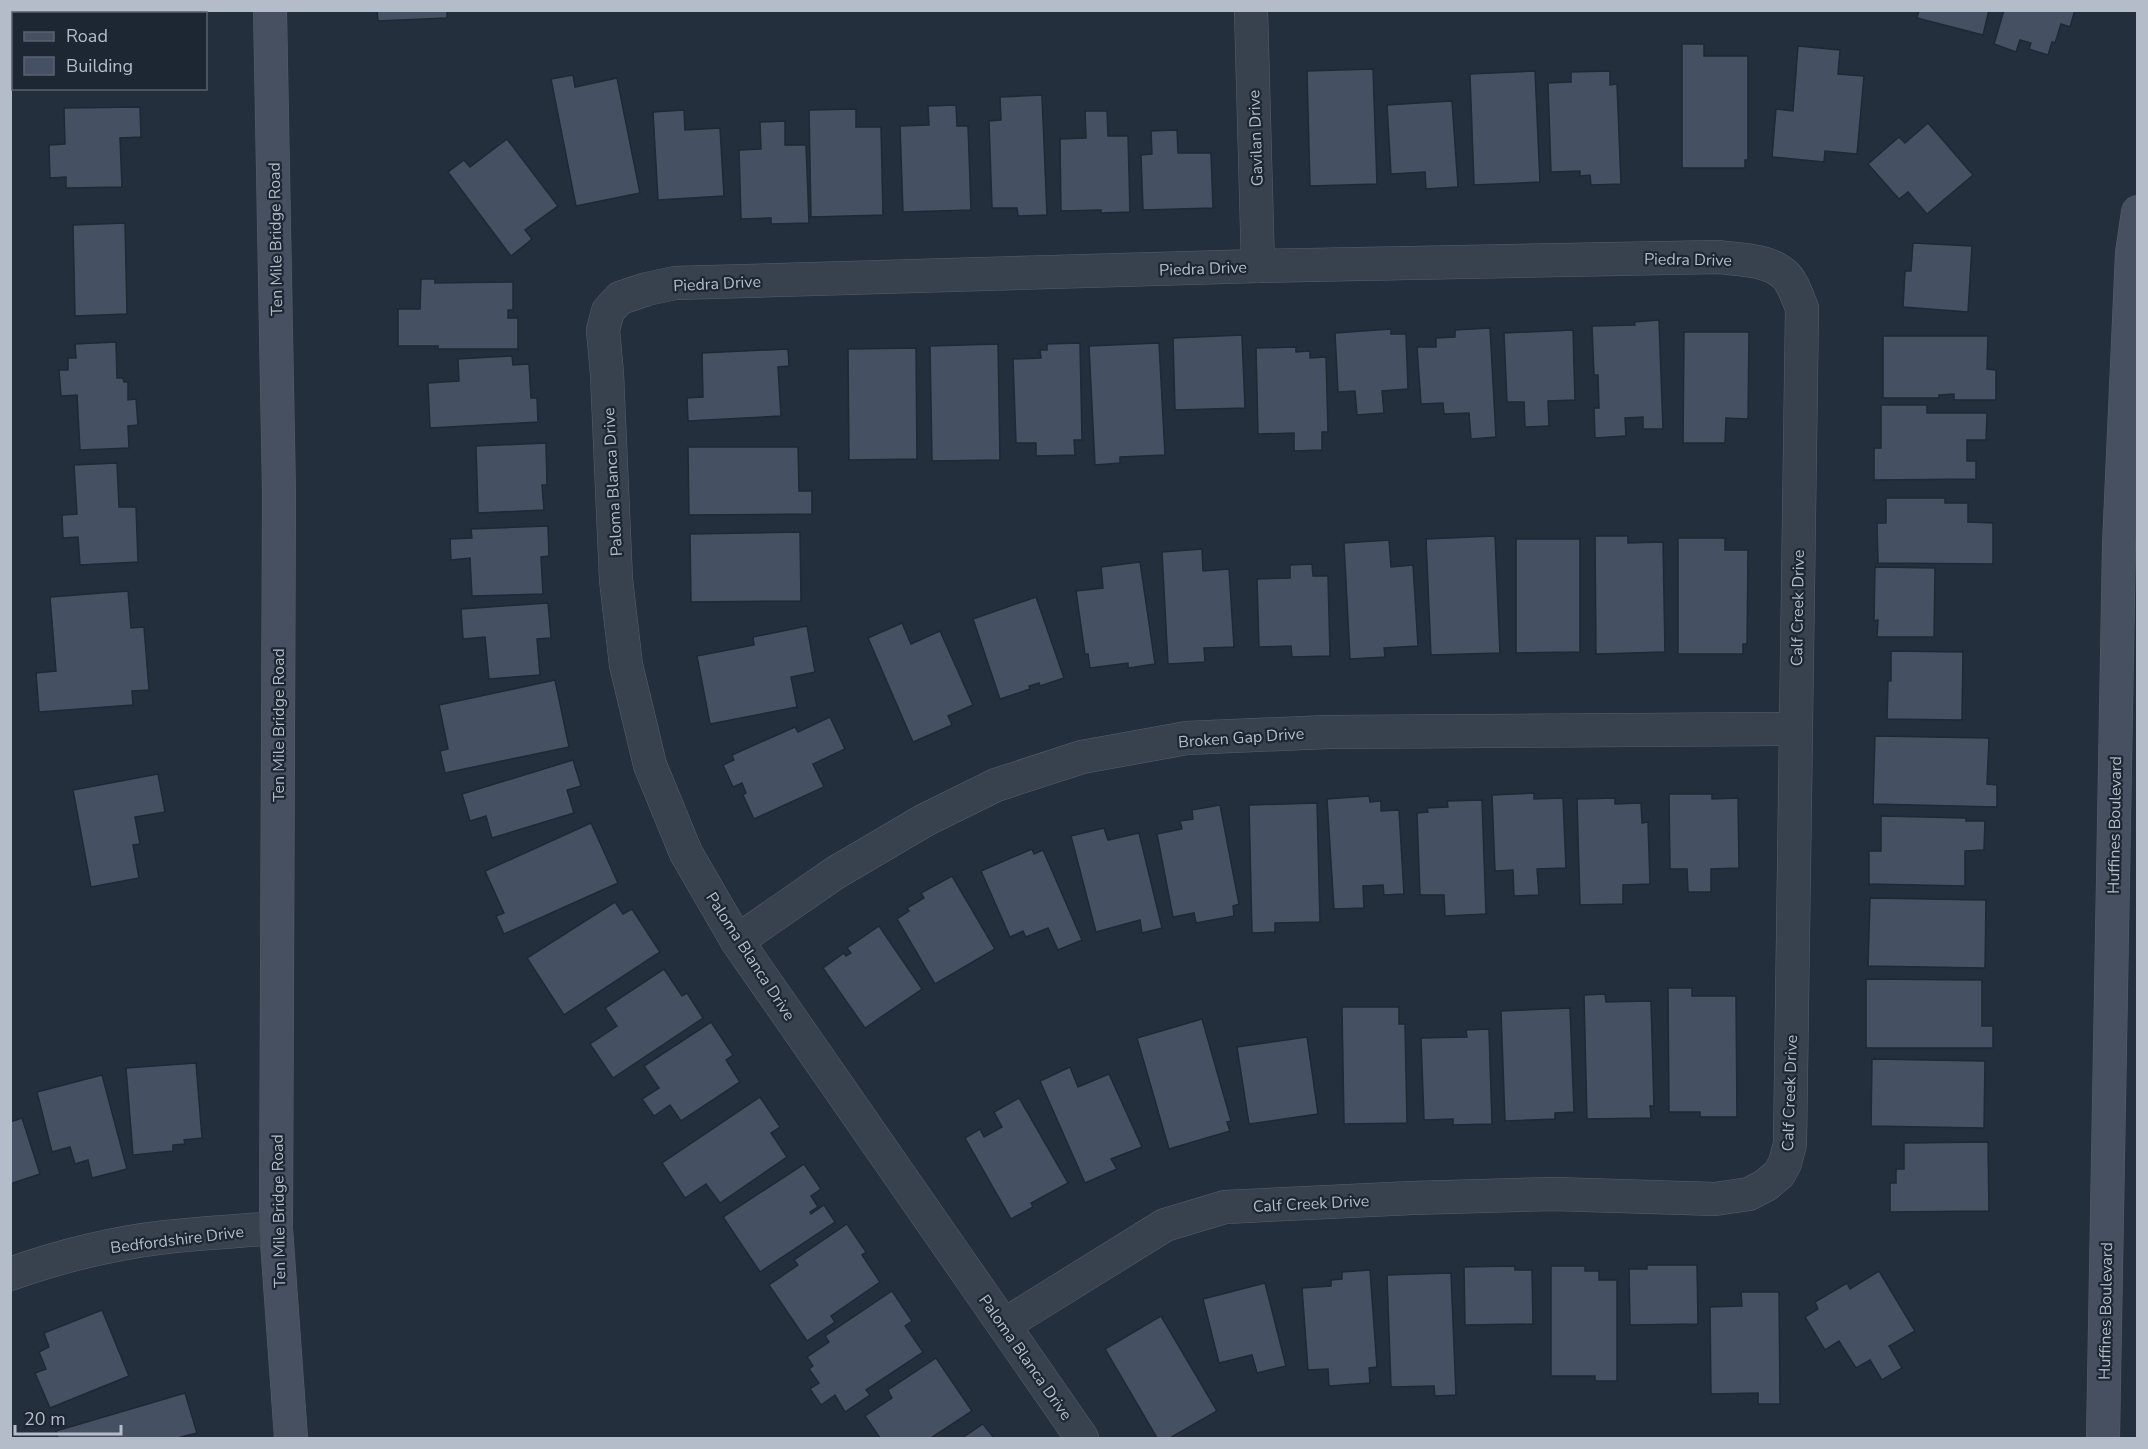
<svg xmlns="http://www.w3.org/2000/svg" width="2148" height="1449" viewBox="0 0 2148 1449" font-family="'Nunito Sans',sans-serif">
<rect width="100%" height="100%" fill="#242f3e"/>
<!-- building -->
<g fill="#455162" stroke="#1f2835" stroke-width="1.5">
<polygon points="11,10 112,10 112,14 14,14 14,42 12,42"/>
<polygon points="377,10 447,10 447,18 378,21"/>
<polygon points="1919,10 1989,10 1983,35 1917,18"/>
<polygon points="2004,10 2075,10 2070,27 2061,24 2055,43 2052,42 2048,55 2029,49 2031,43 2020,40 2016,52 1994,44"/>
<polygon points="1682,44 1704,44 1704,56 1748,56 1748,160 1745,160 1745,168 1682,168"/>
<polygon points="1798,46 1840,50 1838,74 1864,76 1857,154 1825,151 1824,162 1772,157 1776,109 1793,111"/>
<polygon points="1373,69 1377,184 1310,186 1307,71"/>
<polygon points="1535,71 1540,182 1474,185 1470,74"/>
<polygon points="1610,71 1610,85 1617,84 1621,184 1591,185 1590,175 1580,176 1580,171 1551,172 1548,83 1571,82 1571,72"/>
<polygon points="573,75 575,87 617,78 640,193 576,206 551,79"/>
<polygon points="1042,95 1047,215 1018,216 1017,208 992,208 989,121 1001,120 1000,97"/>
<polygon points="1452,101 1458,187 1426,189 1425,172 1391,174 1387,105"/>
<polygon points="956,105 957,126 968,126 971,210 903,212 900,126 929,125 928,106"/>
<polygon points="140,107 141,137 120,138 122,187 66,188 66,177 50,178 49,145 65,144 64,108"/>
<polygon points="856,109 856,127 881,127 883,215 811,217 809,110"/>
<polygon points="684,110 685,130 720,128 724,196 658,200 653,112"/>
<polygon points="1085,111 1107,111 1108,136 1128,136 1130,212 1101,213 1101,210 1061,211 1060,139 1086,138"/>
<polygon points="785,121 785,145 806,145 809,223 771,224 771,218 741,219 739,150 761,149 760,122"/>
<polygon points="1928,123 1973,175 1927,214 1908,192 1899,199 1868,164 1899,137 1905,143"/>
<polygon points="1177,130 1178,153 1211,153 1213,208 1143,210 1141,155 1152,154 1151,131"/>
<polygon points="507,139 558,206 525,230 532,239 511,256 448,172 464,160 470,167"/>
<polygon points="125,223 127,314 75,316 73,225"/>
<polygon points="1913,243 1972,246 1968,312 1903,307 1905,271 1911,271"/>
<polygon points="421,279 435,279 435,283 513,282 513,310 508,310 508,318 518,318 518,349 438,349 438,346 398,346 398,309 420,309"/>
<polygon points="1659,320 1663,429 1643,429 1643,417 1625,418 1626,436 1595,438 1594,408 1599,408 1598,375 1594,375 1592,326 1635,325 1634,322"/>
<polygon points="1490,328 1496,437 1471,439 1469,413 1444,414 1443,403 1421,404 1417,347 1436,347 1436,338 1455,337 1455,330"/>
<polygon points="1391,329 1391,334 1406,334 1408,389 1382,391 1384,413 1357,415 1355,391 1338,392 1335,333"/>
<polygon points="1573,330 1575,400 1548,401 1549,426 1525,427 1524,402 1507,402 1504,333"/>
<polygon points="1684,332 1749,332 1748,419 1726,418 1725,443 1683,443"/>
<polygon points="1242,335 1245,408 1175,410 1173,338"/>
<polygon points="1883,336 1988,336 1987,369 1996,370 1996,400 1954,400 1954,394 1939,395 1939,398 1883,398"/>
<polygon points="116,342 117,378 123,378 124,382 128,382 128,400 136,399 138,425 128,426 129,448 80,450 77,395 61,396 59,370 68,370 68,358 76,358 75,344"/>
<polygon points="1080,343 1082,440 1074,440 1075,455 1036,456 1036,443 1016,443 1013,359 1041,358 1040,350 1047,350 1047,344"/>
<polygon points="1159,343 1165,455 1120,457 1120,463 1095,465 1089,346"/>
<polygon points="998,344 1000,460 932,461 930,346"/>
<polygon points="1296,347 1296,352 1310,351 1310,358 1326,357 1328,432 1322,432 1322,450 1294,451 1294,433 1258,434 1256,348"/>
<polygon points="916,348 917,459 849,460 848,349"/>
<polygon points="788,349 789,366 778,367 781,416 688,421 687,398 703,397 702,353"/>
<polygon points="512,356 513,365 529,364 531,398 537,398 538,422 430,428 428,383 459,381 458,359"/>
<polygon points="1881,405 1927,405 1927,413 1987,413 1986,440 1967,440 1967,461 1976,461 1976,479 1874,480 1874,448 1881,448"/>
<polygon points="546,443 547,485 542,485 544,510 478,513 476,446"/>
<polygon points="688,447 798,447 799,491 812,491 812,514 689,515"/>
<polygon points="117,463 119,507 136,507 138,562 80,565 78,537 63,538 62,515 77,514 74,465"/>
<polygon points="1886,498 1945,498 1945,503 1968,503 1968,522 1993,523 1993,564 1878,563 1877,523 1886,523"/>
<polygon points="548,526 549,556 541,557 543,594 472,596 470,558 451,560 450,539 472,538 471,529"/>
<polygon points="800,532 801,601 691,602 690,534"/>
<polygon points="1495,536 1500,653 1431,655 1426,539"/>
<polygon points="1595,536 1628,536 1628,543 1663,542 1665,652 1596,654"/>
<polygon points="1678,538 1725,538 1725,550 1748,550 1747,644 1743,644 1743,654 1678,654"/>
<polygon points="1516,539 1580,539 1580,652 1516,653"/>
<polygon points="1389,540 1391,567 1413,565 1418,646 1384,648 1385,657 1350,659 1344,543"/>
<polygon points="1202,549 1203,571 1229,569 1234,647 1204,648 1205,662 1168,664 1162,552"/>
<polygon points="1140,562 1155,664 1128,668 1128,663 1090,668 1088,654 1085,654 1076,591 1103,588 1101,567"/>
<polygon points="1312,564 1313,576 1328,576 1330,656 1292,657 1291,646 1259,647 1257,579 1290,578 1290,565"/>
<polygon points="1875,567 1935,568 1934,637 1877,637 1878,620 1874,621"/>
<polygon points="128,591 131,628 144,627 149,690 132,691 133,705 39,712 36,673 56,671 50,597"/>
<polygon points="1036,597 1064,678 1040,686 1039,683 1029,686 1030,689 1000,699 973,619"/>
<polygon points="548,603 551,638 537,639 540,675 489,679 485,637 463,639 461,609"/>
<polygon points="902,623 911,644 940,631 973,705 948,716 952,725 913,742 868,638"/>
<polygon points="807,626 815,672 791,677 797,707 710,724 697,656 754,645 753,637"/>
<polygon points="1891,651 1963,652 1962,720 1887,719 1888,681 1891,681"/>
<polygon points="555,680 569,747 445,773 440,751 448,749 439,705"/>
<polygon points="830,717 845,749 813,764 824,787 754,819 743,795 746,793 742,783 733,787 723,765 734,760 732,755 795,727 798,732"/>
<polygon points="1875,736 1989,738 1987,784 1997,785 1997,807 1873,804"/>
<polygon points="573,760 581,786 567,790 574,813 492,838 486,816 470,821 462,794"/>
<polygon points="158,774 165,812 135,817 140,844 133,845 139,878 91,887 73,790"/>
<polygon points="1534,793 1534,799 1563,798 1566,868 1537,869 1539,895 1514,896 1513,870 1495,871 1492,795"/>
<polygon points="1669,794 1712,794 1712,799 1738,798 1739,868 1711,869 1711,892 1688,892 1687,869 1670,869"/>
<polygon points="1369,796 1370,802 1381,801 1381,811 1399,810 1404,894 1384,895 1383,885 1363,886 1364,908 1334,909 1327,799"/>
<polygon points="1615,798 1615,804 1641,803 1642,823 1648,822 1650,884 1623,885 1623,904 1580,905 1577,799"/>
<polygon points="1482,800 1486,914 1445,916 1444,895 1420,895 1417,813 1428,812 1427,808 1448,807 1447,801"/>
<polygon points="1317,803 1320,922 1275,923 1275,932 1252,933 1249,805"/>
<polygon points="1220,805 1239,904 1233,906 1234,916 1196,923 1194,913 1173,917 1157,834 1182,829 1180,821 1193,819 1192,810"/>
<polygon points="1881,816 1966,818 1966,821 1985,821 1984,850 1965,851 1965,886 1869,884 1869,851 1881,851"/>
<polygon points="591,823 618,883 504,934 496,916 504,913 485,871"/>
<polygon points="1104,828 1108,840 1139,833 1162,928 1142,933 1140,920 1096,932 1071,836"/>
<polygon points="1032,849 1034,854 1043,850 1082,940 1058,950 1048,928 1026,937 1023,931 1010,937 981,871"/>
<polygon points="952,876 995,949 935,984 897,919 909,911 907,908 924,898 921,893"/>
<polygon points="1870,898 1986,900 1985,968 1868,966"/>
<polygon points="615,902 623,914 632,909 660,952 564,1015 527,958"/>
<polygon points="879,926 922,989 865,1028 823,968 844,953 846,956 851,953 847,948"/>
<polygon points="664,969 682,996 687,993 703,1018 613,1078 590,1044 617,1026 605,1008"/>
<polygon points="1866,979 1982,980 1982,1026 1993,1026 1993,1048 1866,1048"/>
<polygon points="1668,988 1692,988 1692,996 1736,996 1737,1117 1700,1117 1700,1112 1669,1112"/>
<polygon points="1605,994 1606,1002 1651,1001 1654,1106 1650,1106 1651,1118 1587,1119 1584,995"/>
<polygon points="1342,1007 1399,1007 1399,1024 1405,1024 1407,1123 1344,1124"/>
<polygon points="1570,1008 1574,1112 1555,1113 1555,1119 1505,1121 1501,1011"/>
<polygon points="1202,1019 1231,1121 1227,1122 1230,1131 1169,1149 1137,1038"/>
<polygon points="711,1022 733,1055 726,1060 740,1082 681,1121 670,1105 654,1116 642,1099 659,1088 644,1066"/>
<polygon points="1489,1029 1492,1124 1453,1125 1453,1119 1424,1120 1421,1038 1467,1037 1466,1030"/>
<polygon points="1307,1037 1318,1114 1249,1124 1237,1047"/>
<polygon points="1872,1059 1985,1061 1984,1128 1871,1126"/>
<polygon points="196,1063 202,1138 184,1140 185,1144 173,1145 173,1151 133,1155 126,1068"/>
<polygon points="1070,1067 1078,1087 1109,1074 1142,1147 1111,1159 1117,1169 1085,1183 1040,1081"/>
<polygon points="102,1075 127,1169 92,1178 88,1160 75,1164 70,1147 52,1152 37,1092"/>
<polygon points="760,1097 780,1127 771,1133 787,1157 720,1203 706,1184 685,1198 662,1163"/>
<polygon points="1019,1098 1068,1183 1031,1203 1033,1207 1011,1219 965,1138 980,1129 984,1137 1002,1127 994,1112"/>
<polygon points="22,1118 40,1174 10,1184 10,1122"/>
<polygon points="1988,1142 1989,1211 1890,1212 1890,1183 1896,1183 1896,1169 1904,1169 1904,1143"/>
<polygon points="804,1164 821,1189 811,1196 818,1207 810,1212 811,1214 824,1205 835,1222 760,1272 723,1217"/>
<polygon points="847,1224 866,1252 862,1255 880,1282 831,1316 835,1322 807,1341 769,1285 798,1265 794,1260"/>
<polygon points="1647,1265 1697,1265 1698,1324 1630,1325 1629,1269 1647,1269"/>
<polygon points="1515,1266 1515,1270 1532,1270 1533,1324 1465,1325 1464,1267"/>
<polygon points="1551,1266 1585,1266 1585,1271 1599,1271 1599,1280 1617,1280 1617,1381 1595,1381 1595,1376 1551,1376"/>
<polygon points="1370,1270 1377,1367 1369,1368 1370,1383 1329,1386 1328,1369 1308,1370 1302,1288 1331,1286 1331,1280 1342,1279 1342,1272"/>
<polygon points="1879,1271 1915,1331 1889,1346 1902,1368 1882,1380 1870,1360 1856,1368 1839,1341 1825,1350 1805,1317 1818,1309 1815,1302 1847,1283 1850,1289"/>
<polygon points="1451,1273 1456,1395 1435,1396 1434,1386 1391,1387 1387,1275"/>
<polygon points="1265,1283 1286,1366 1257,1373 1252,1355 1219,1363 1203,1299"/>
<polygon points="892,1291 912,1321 905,1326 923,1352 866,1390 870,1395 845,1412 835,1395 821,1405 810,1389 819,1383 809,1369 813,1366 807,1357 829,1342 825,1336"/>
<polygon points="1741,1292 1779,1292 1780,1404 1758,1404 1758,1393 1711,1394 1710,1307 1742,1306"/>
<polygon points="102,1310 129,1376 50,1408 35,1373 46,1369 39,1352 49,1347 44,1333"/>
<polygon points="1161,1316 1217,1411 1170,1438 1157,1438 1105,1349"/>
<polygon points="936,1358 972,1411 931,1438 880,1438 865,1416 892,1398 888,1390"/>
<polygon points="185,1393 197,1433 177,1438 58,1438 56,1431"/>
<polygon points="983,1424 994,1438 962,1438"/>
</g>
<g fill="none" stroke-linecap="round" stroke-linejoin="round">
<defs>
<g id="street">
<polyline points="1251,10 1258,266"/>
<polyline points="737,941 835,873 925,820 996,785 1082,757 1187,738 1327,732 1795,729"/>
<path d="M10,1274C61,1256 113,1243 166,1237C202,1233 239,1231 276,1228"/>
<path d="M1004,1325L1165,1225L1225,1207L1412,1198L1554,1194L1715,1199L1749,1194L1766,1185L1779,1174L1785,1163L1790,1144L1802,308C1797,296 1793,282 1784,274C1767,259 1740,260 1719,257L1258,266L675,283L647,289L620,298L608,311L603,330L607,374L616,580L626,665L650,765L686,853L737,941L1082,1438"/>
</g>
<g id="secondary">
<polyline points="270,10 279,493 276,1228 291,1438"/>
<polyline points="2103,1438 2119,544 2132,253 2138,212"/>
</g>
</defs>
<!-- street casing -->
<use href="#street" stroke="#565f6c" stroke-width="34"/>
<!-- secondary casing -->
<use href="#secondary" stroke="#565f6c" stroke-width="34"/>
<!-- street -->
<use href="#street" stroke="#38414e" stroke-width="33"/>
<!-- secondary -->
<use href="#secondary" stroke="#465061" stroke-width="33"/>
</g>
<g text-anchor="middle" stroke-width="4.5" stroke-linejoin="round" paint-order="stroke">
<!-- street labels -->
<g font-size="16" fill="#b4bcc9" stroke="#1d2633">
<text transform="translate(1255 138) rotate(-92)" y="6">Gavilan Drive</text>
<text transform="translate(275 239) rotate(-91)" y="6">Ten Mile Bridge Road</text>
<text transform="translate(1688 259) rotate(1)" y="6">Piedra Drive</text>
<text transform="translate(1203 268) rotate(-2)" y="6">Piedra Drive</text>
<text transform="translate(717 283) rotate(-3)" y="6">Piedra Drive</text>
<text transform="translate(612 482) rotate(-93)" y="6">Paloma Blanca Drive</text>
<text transform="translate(1797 608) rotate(-89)" y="6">Calf Creek Drive</text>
<text transform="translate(278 725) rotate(-90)" y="6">Ten Mile Bridge Road</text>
<text transform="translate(1241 737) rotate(-4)" y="6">Broken Gap Drive</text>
<text transform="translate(2114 825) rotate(-89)" y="6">Huffines Boulevard</text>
<text transform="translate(751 956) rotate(57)" y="6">Paloma Blanca Drive</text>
<text transform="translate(1789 1093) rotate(-88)" y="6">Calf Creek Drive</text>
<text transform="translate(1311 1203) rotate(-3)" y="6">Calf Creek Drive</text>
<text transform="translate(278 1211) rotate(-91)" y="6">Ten Mile Bridge Road</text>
<text transform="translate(177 1239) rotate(-7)" y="6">Bedfordshire Drive</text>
<text transform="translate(2105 1311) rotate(-89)" y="6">Huffines Boulevard</text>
<text transform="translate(1026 1357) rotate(55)" y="6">Paloma Blanca Drive</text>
</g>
</g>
<!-- border -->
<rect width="2148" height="1449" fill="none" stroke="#b4bcc9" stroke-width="24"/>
<!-- legend -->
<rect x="12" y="12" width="195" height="78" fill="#1d2633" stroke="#59626f" stroke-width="1.5"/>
<rect x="24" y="32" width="30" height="9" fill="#465061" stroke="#59626f" stroke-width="1.5"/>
<text x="66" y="42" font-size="18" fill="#b4bcc9">Road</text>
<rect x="24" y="57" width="30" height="18" fill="#455162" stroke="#59626f" stroke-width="1.5"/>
<text x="66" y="72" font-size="18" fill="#b4bcc9">Building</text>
<!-- scale -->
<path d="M15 1425v9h106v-9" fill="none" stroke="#b4bcc9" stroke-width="3"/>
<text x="24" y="1425" font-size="18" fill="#b4bcc9" stroke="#1d2633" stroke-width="4.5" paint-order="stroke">20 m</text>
</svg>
